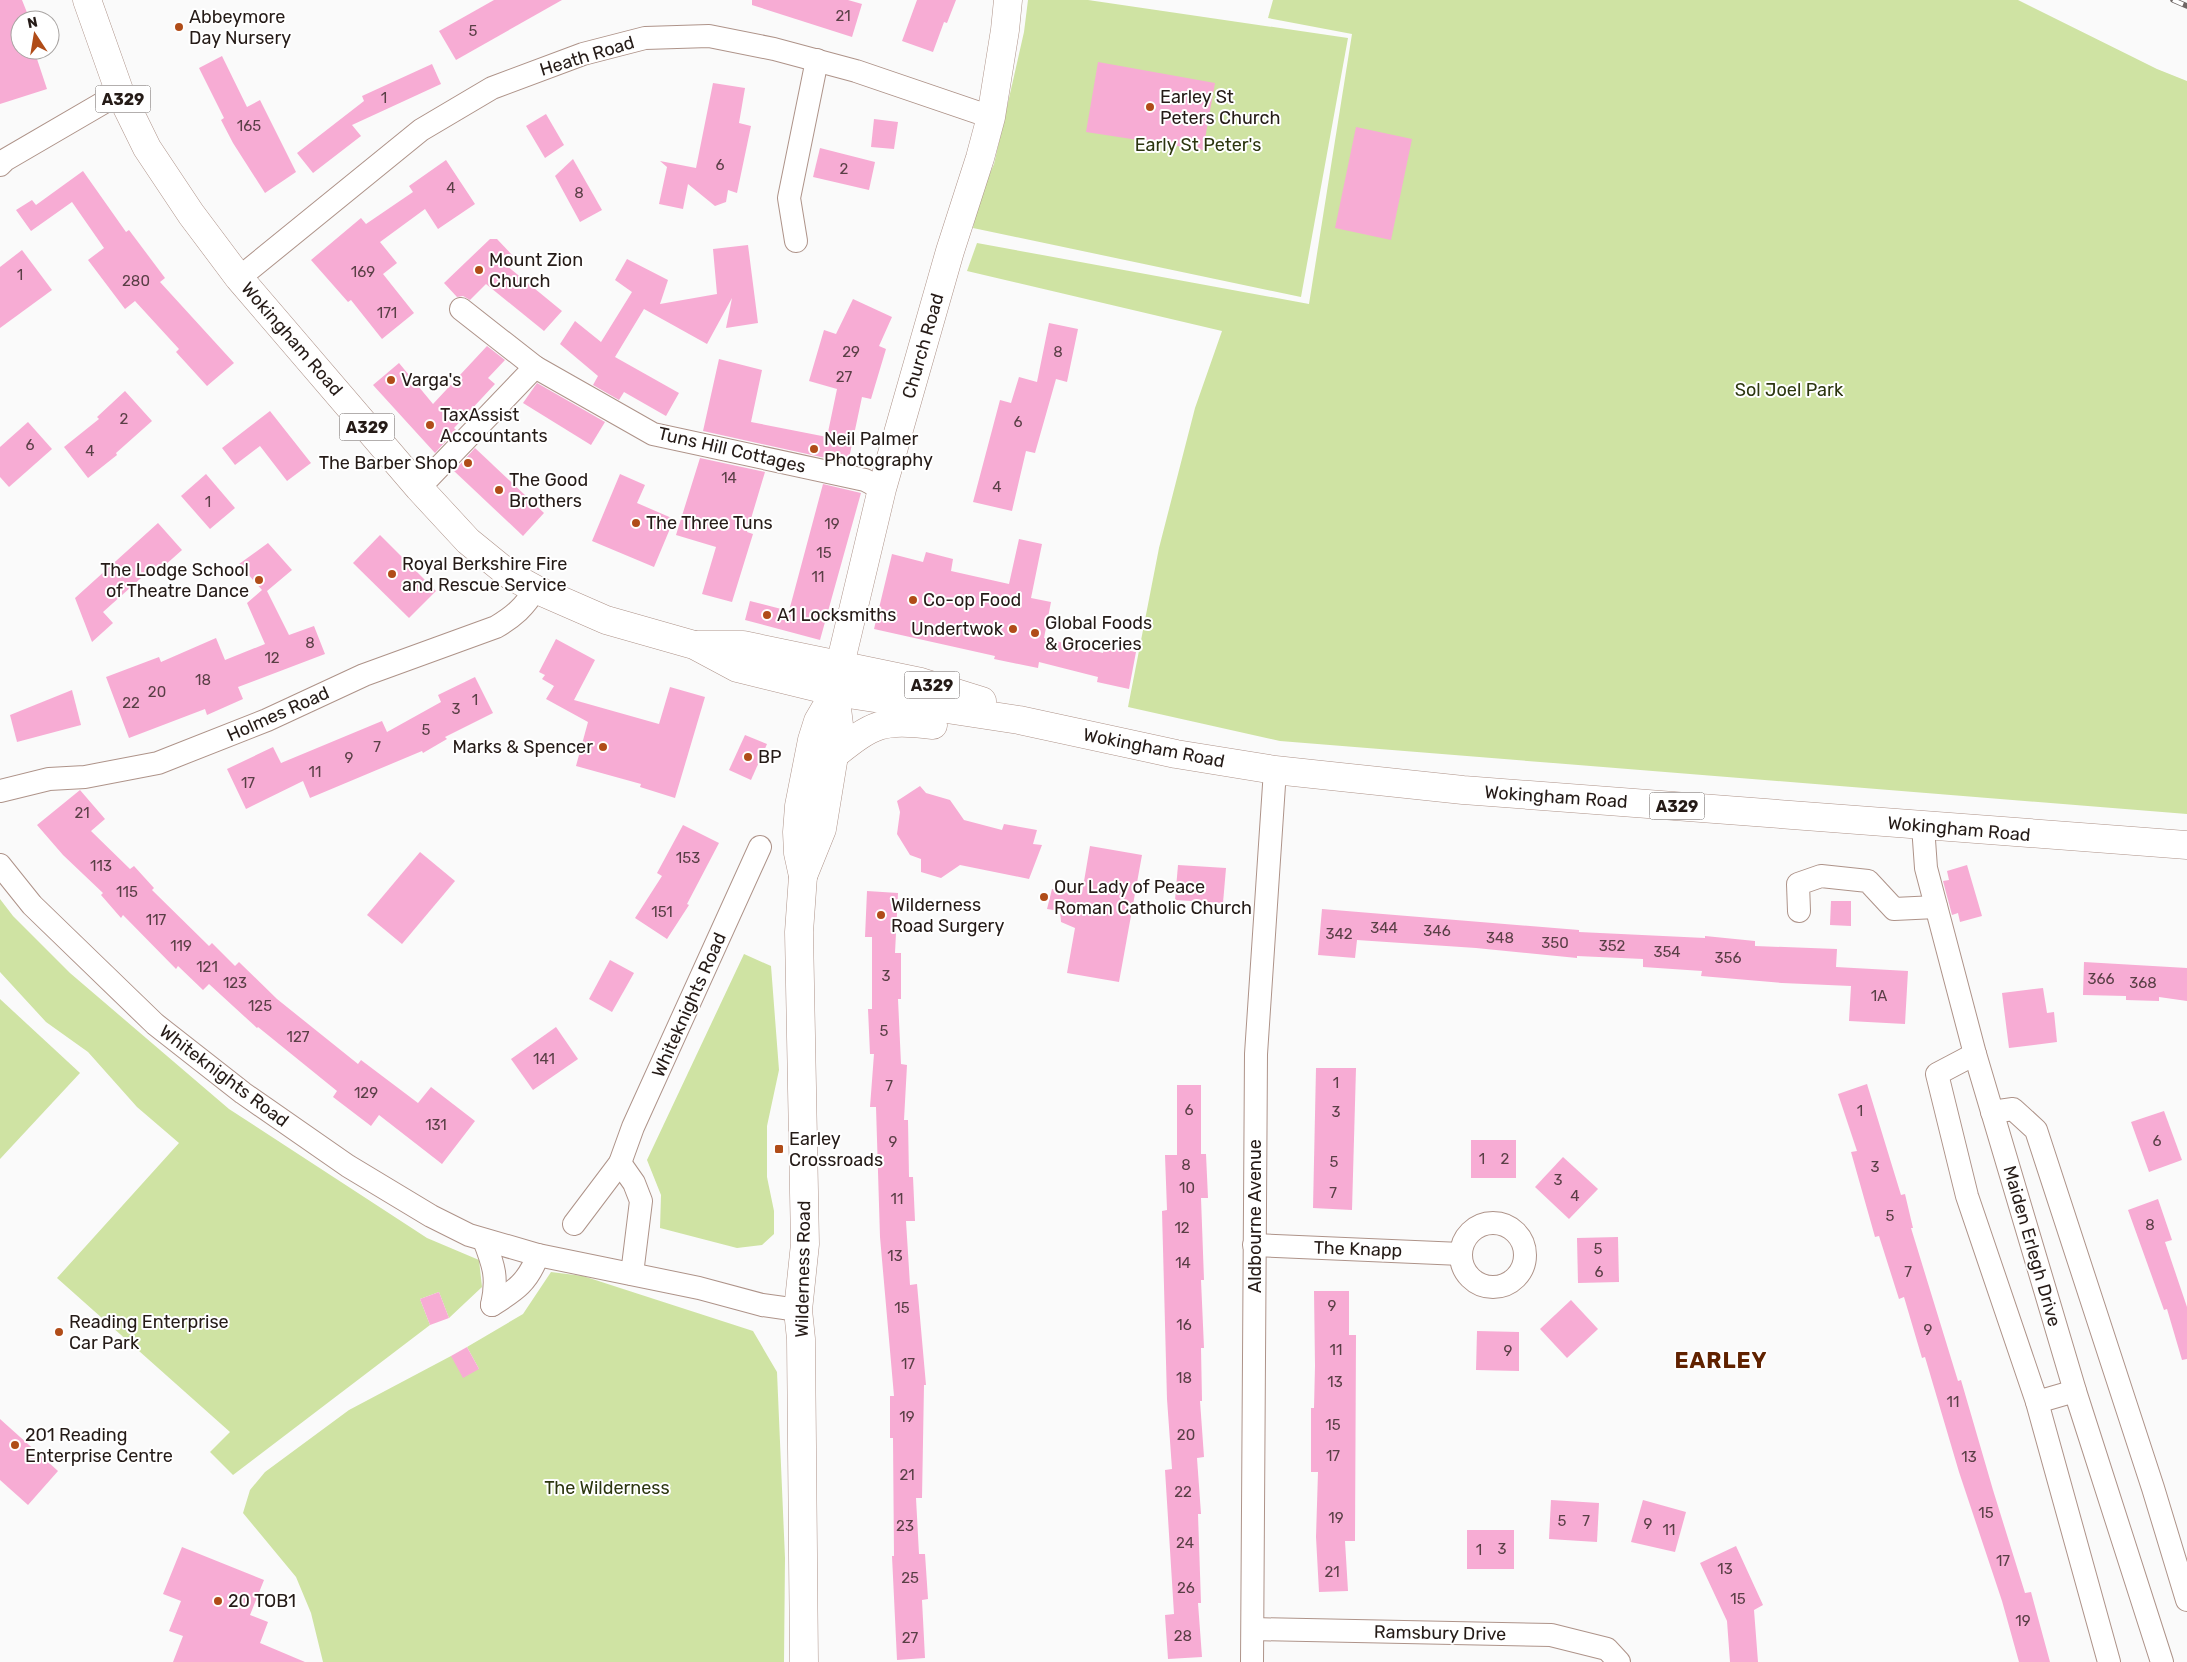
<svg xmlns="http://www.w3.org/2000/svg" width="2187" height="1662" viewBox="0 0 2187 1662" font-family="Rubik,sans-serif">
<rect width="100%" height="100%" fill="#fafafa"/>
<!-- green -->
<g fill="#cfe3a3">
<polygon points="1028,0 1088,0 1348,38 1301,297 973,228 977,203 994,164 1024,32"/>
<polygon points="1273,0 2018,0 2157,69 2187,81 2187,814 1280,741 1128,707 1159,548 1195,408 1222,331 967,271 977,243 1309,304 1352,34 1268,18"/>
<polygon points="0,899 13,916 70,973 229,1109 427,1238 479,1260 482,1287 449,1318 439,1292 420,1299 430,1325 233,1475 210,1452 230,1432 57,1278 179,1143 137,1107 88,1052 46,1022 0,972"/>
<polygon points="744,954 771,966 779,1070 767,1126 767,1177 774,1211 774,1234 762,1245 737,1248 660,1228 661,1195 647,1160"/>
<polygon points="0,999 80,1073 0,1159"/>
<polygon points="551,1272 583,1276 753,1331 777,1372 785,1558 784,1662 323,1662 311,1613 296,1577 243,1513 250,1490 265,1472 349,1410 451,1356 479,1369 467,1347 523,1314"/>
</g>
<!-- building -->
<g fill="#f7acd4">
<polygon points="0,0 22,0 30,20 20,20 20,50 34,50 47,89 0,104"/>
<polygon points="494,0 562,0 456,60 439,31"/>
<polygon points="752,0 848,0 862,4 852,37 752,5"/>
<polygon points="917,0 956,0 947,23 944,22 933,52 902,41"/>
<polygon points="222,56 247,107 260,100 296,172 265,193 233,143 221,120 224,118 199,68"/>
<polygon points="1098,62 1215,83 1203,150 1086,132"/>
<polygon points="432,64 441,84 352,125 361,136 313,173 297,153 364,101 362,96"/>
<polygon points="713,83 745,88 739,123 751,126 737,193 728,190 726,202 715,206 688,184 683,209 659,204 667,167 660,161 696,168"/>
<polygon points="546,114 564,145 545,158 526,126"/>
<polygon points="874,119 898,122 894,149 871,147"/>
<polygon points="1356,127 1412,139 1391,240 1335,228"/>
<polygon points="820,148 875,162 869,190 813,177"/>
<polygon points="573,159 602,210 580,222 555,176"/>
<polygon points="446,160 475,204 438,229 425,209 380,242 397,263 383,274 414,313 382,339 351,300 348,302 311,260 361,218 366,224 413,192 409,186"/>
<polygon points="83,171 126,232 129,230 165,278 160,282 234,363 207,386 176,352 179,349 135,301 125,309 88,260 104,248 72,202 31,231 16,210 32,200 36,205"/>
<polygon points="490,239 497,239 514,257 506,265 562,311 544,331 486,284 470,300 463,296 457,297 444,283"/>
<polygon points="748,245 758,323 726,328 732,298 707,344 644,309 615,357 679,393 666,416 624,392 619,400 593,385 598,376 560,344 575,321 601,342 632,292 615,280 627,259 668,280 660,304 717,294 713,249"/>
<polygon points="22,250 52,290 0,328 0,267"/>
<polygon points="853,299 892,317 879,346 886,349 871,399 862,397 848,463 703,431 719,359 762,370 751,422 827,437 837,389 809,381 824,330 836,334"/>
<polygon points="1049,323 1078,329 1067,382 1056,379 1035,453 1026,451 1012,511 973,502 1000,400 1011,403 1019,377 1037,382"/>
<polygon points="487,346 505,360 488,378 495,384 454,428 456,430 435,453 373,385 399,363 433,404"/>
<polygon points="537,383 605,422 591,445 523,403"/>
<polygon points="125,391 152,421 116,453 117,455 88,478 64,447 99,419 97,417"/>
<polygon points="270,411 311,463 287,481 260,446 235,465 222,448"/>
<polygon points="28,422 52,449 9,487 0,477 0,447"/>
<polygon points="475,448 544,513 523,536 454,471"/>
<polygon points="700,458 765,472 747,532 753,534 732,602 702,594 716,547 676,535"/>
<polygon points="206,474 235,508 210,529 181,496"/>
<polygon points="620,474 645,485 637,503 674,519 654,567 592,541"/>
<polygon points="823,484 861,493 820,640 745,620 750,601 789,611"/>
<polygon points="158,523 182,550 154,575 150,570 103,612 113,623 92,642 75,598"/>
<polygon points="380,535 436,591 409,618 353,563"/>
<polygon points="1019,539 1042,544 1031,598 1051,602 1044,638 1103,653 1104,646 1136,652 1129,689 1097,682 1098,677 1039,662 1038,668 994,659 995,656 874,629 892,554 923,562 926,552 953,559 951,571 1009,584"/>
<polygon points="268,543 292,570 267,591 289,635 314,626 325,654 238,687 243,699 207,715 205,709 129,738 106,677 159,657 161,662 216,638 225,660 265,644 247,603 262,590 239,564"/>
<polygon points="556,639 595,660 574,700 659,724 670,687 705,697 675,798 640,787 641,784 576,766 588,722 546,699 554,686 542,679 545,675 539,672"/>
<polygon points="475,677 493,713 445,737 447,739 423,753 422,751 310,798 303,781 246,809 227,769 273,747 281,763 382,721 387,732 441,702 438,695"/>
<polygon points="72,690 81,725 17,742 10,715"/>
<polygon points="745,735 767,744 751,780 729,770"/>
<polygon points="920,786 926,793 950,800 964,820 1002,830 1004,824 1037,830 1033,844 1042,845 1029,879 960,865 941,878 921,872 921,859 910,855 897,834 900,812 897,801"/>
<polygon points="80,790 105,819 91,831 130,869 134,866 154,888 152,890 209,946 212,943 235,966 239,962 277,999 358,1064 361,1060 418,1103 431,1087 475,1121 442,1164 379,1115 371,1126 333,1097 337,1091 258,1027 257,1028 209,984 203,990 178,966 176,969 123,915 121,918 101,895 103,893 63,855 37,825"/>
<polygon points="683,825 719,843 687,904 689,905 667,939 635,918 662,876 657,873"/>
<polygon points="1090,846 1142,855 1119,982 1067,973 1075,928 1061,922 1060,911 1047,909 1052,889 1082,893"/>
<polygon points="420,852 455,881 402,944 367,915"/>
<polygon points="1178,865 1226,868 1223,903 1175,900"/>
<polygon points="1967,865 1982,916 1960,922 1958,913 1952,915 1943,881 1949,880 1947,871"/>
<polygon points="867,891 898,893 895,953 901,953 901,999 898,999 901,1064 907,1065 904,1120 908,1120 909,1177 913,1177 915,1221 906,1221 910,1285 917,1284 926,1385 924,1385 922,1498 916,1498 919,1554 925,1554 928,1599 922,1600 925,1658 897,1660 892,1556 894,1556 893,1438 890,1438 890,1396 894,1396 880,1237 876,1107 870,1107 874,1054 870,1054 868,1009 872,1009 872,937 865,937"/>
<polygon points="1831,901 1851,901 1851,926 1830,925"/>
<polygon points="1322,909 1579,930 1579,932 1705,938 1705,936 1755,941 1755,946 1837,949 1836,967 1908,971 1905,1024 1849,1021 1851,986 1782,983 1701,976 1702,971 1643,967 1643,959 1577,956 1577,958 1476,948 1357,940 1355,958 1318,955"/>
<polygon points="610,960 634,973 612,1012 589,999"/>
<polygon points="2084,962 2187,968 2187,1001 2159,997 2159,1001 2126,1000 2126,996 2083,995"/>
<polygon points="2043,988 2047,1013 2054,1012 2057,1042 2009,1048 2002,993"/>
<polygon points="556,1027 578,1059 533,1090 511,1059"/>
<polygon points="1316,1068 1356,1068 1352,1210 1313,1208"/>
<polygon points="1867,1084 1901,1195 1905,1194 1913,1228 1911,1228 1958,1381 1961,1380 1993,1490 2025,1593 2031,1592 2050,1662 2019,1662 2002,1601 1959,1472 1925,1357 1922,1358 1904,1297 1899,1299 1879,1236 1875,1237 1851,1152 1857,1151 1838,1094"/>
<polygon points="1177,1085 1201,1085 1201,1154 1206,1154 1208,1198 1201,1198 1204,1280 1201,1280 1204,1348 1201,1348 1202,1401 1200,1401 1204,1457 1197,1458 1201,1514 1198,1514 1201,1603 1198,1603 1202,1657 1168,1659 1165,1615 1174,1614 1165,1470 1172,1469 1167,1399 1162,1211 1167,1210 1165,1155 1177,1155"/>
<polygon points="2164,1111 2182,1160 2149,1172 2131,1122"/>
<rect x="1471" y="1140" width="45" height="38"/>
<polygon points="1563,1157 1598,1189 1569,1219 1535,1187"/>
<polygon points="2158,1199 2172,1240 2165,1242 2187,1307 2187,1359 2182,1360 2167,1309 2164,1310 2128,1210"/>
<polygon points="1618,1237 1619,1282 1578,1283 1577,1238"/>
<polygon points="1314,1291 1349,1291 1349,1335 1356,1335 1355,1541 1345,1541 1348,1591 1319,1592 1316,1537 1318,1472 1311,1472 1311,1408 1314,1408 1315,1366"/>
<polygon points="439,1292 449,1318 430,1325 420,1299"/>
<polygon points="1571,1300 1598,1329 1567,1358 1540,1329"/>
<polygon points="1477,1331 1519,1332 1519,1371 1476,1370"/>
<polygon points="467,1347 479,1369 463,1378 451,1356"/>
<polygon points="0,1419 58,1471 28,1505 0,1480"/>
<polygon points="1551,1500 1599,1503 1597,1542 1549,1539"/>
<polygon points="1643,1500 1686,1512 1675,1552 1631,1542"/>
<rect x="1467" y="1530" width="47" height="39"/>
<polygon points="1736,1546 1763,1605 1754,1610 1758,1662 1730,1662 1727,1621 1700,1563"/>
<polygon points="182,1547 264,1580 250,1615 268,1622 260,1643 305,1662 173,1662 183,1636 169,1631 181,1601 163,1594"/>
</g>
<g fill="none" stroke-linecap="round" stroke-linejoin="round">
<defs>
<g id="minor">
<polyline points="0,165 5,160 120,93"/>
<polyline points="796,241 789,198 817,60"/>
<polyline points="239,278 421,130 492,88 583,54 645,38 709,36 774,49 856,71 991,117"/>
<polyline points="461,309 535,367"/>
<polyline points="419,488 535,367 653,434 865,480 882,489"/>
<path d="M0,791L49,779L85,777L158,763L267,720L364,675L496,627C513,617 525,607 535,589"/>
<polyline points="1923,826 1926,868 1975,1054 2075,1391 2162,1662"/>
<polyline points="0,865 32,905 155,1024 243,1093 348,1166 431,1216 469,1235 538,1255 699,1288 762,1305 798,1310"/>
<polyline points="1799,911 1798,884 1821,876 1868,881 1894,909 1936,907"/>
<polyline points="1975,1054 1937,1074 1967,1196 2037,1402 2075,1391"/>
<polyline points="1992,1112 2013,1109 2036,1130 2153,1488 2187,1600"/>
<polyline points="620,1163 634,1183 641,1201 632,1274"/>
<circle cx="1493" cy="1255" r="32"/>
<polyline points="574,1224 620,1163 633,1127 760,847"/>
<path d="M484,1240C494,1266 498,1278 492,1305"/>
<polyline points="1254,1245 1461,1254"/>
<path d="M492,1305C516,1290 528,1282 538,1255"/>
<polyline points="2037,1402 2109,1662"/>
<polyline points="1253,1629 1551,1635 1607,1649 1619,1662"/>
<polyline points="1252,1662 1256,1054 1275,770"/>
</g>
<g id="major">
<polyline points="87,0 120,93 147,148 191,214 239,278 419,488 468,541 511,576 535,589 606,620 694,645 737,668 835,692 1019,720 1176,754 1275,770 1463,790 2187,845"/>
<polyline points="697,645 743,645 921,682 982,701"/>
<path d="M834,755C874,723 882,719 933,725"/>
<polyline points="803,876 822,829 839,725 835,692 840,665 882,489 950,251 980,158 991,117 1005,30 1008,0"/>
<polyline points="804,1662 801,1339 798,1310 805,1244 799,932 803,876 798,853 797,832 799,806 812,740 818,721 835,692"/>
</g>
</defs>
<!-- minor casing -->
<use href="#minor" stroke="#ae9389" stroke-width="24"/>
<!-- major casing -->
<use href="#major" stroke="#ae9389" stroke-width="29"/>
<!-- minor -->
<use href="#minor" stroke="#fff" stroke-width="22"/>
<!-- major -->
<use href="#major" stroke="#fff" stroke-width="28"/>
<defs>
<polyline id="rail" points="2173,0 2187,6"/>
</defs>
<!-- rail casing -->
<use href="#rail" stroke="#6e6765" stroke-width="5.5"/>
<!-- rail -->
<use href="#rail" stroke="#fff" stroke-width="4" stroke-dasharray="11" stroke-linecap="butt"/>
</g>
<!-- markers -->
<g fill="#b04c18" stroke="#fff" stroke-width="2">
<circle cx="179" cy="27" r="5"/>
<circle cx="1150" cy="107" r="5"/>
<circle cx="479" cy="270" r="5"/>
<circle cx="391" cy="380" r="5"/>
<circle cx="430" cy="425" r="5"/>
<circle cx="814" cy="449" r="5"/>
<circle cx="468" cy="463" r="5"/>
<circle cx="499" cy="490" r="5"/>
<circle cx="636" cy="523" r="5"/>
<circle cx="392" cy="574" r="5"/>
<circle cx="259" cy="580" r="5"/>
<circle cx="913" cy="600" r="5"/>
<circle cx="767" cy="615" r="5"/>
<circle cx="1013" cy="629" r="5"/>
<circle cx="1035" cy="633" r="5"/>
<circle cx="603" cy="747" r="5"/>
<circle cx="748" cy="757" r="5"/>
<circle cx="1044" cy="897" r="5"/>
<circle cx="881" cy="915" r="5"/>
<rect x="774" y="1144" width="10" height="10" rx="2.5"/>
<circle cx="59" cy="1332" r="5"/>
<circle cx="15" cy="1445" r="5"/>
<circle cx="218" cy="1601" r="5"/>
</g>
<g text-anchor="middle" stroke-width="4" stroke-linejoin="round" paint-order="stroke">
<!-- number labels -->
<g font-size="15" fill="#5a3f46">
<text x="843" y="21">21</text>
<text x="473" y="36">5</text>
<text x="384" y="103">1</text>
<text x="249" y="131">165</text>
<text x="720" y="170">6</text>
<text x="844" y="174">2</text>
<text x="451" y="193">4</text>
<text x="579" y="198">8</text>
<text x="363" y="277">169</text>
<text x="20" y="280">1</text>
<text x="136" y="286">280</text>
<text x="387" y="318">171</text>
<text x="851" y="357">29</text>
<text x="1058" y="357">8</text>
<text x="844" y="382">27</text>
<text x="124" y="424">2</text>
<text x="1018" y="427">6</text>
<text x="30" y="450">6</text>
<text x="90" y="456">4</text>
<text x="729" y="483">14</text>
<text x="997" y="492">4</text>
<text x="208" y="507">1</text>
<text x="832" y="529">19</text>
<text x="824" y="558">15</text>
<text x="818" y="582">11</text>
<text x="310" y="648">8</text>
<text x="272" y="663">12</text>
<text x="203" y="685">18</text>
<text x="157" y="697">20</text>
<text x="475" y="705">1</text>
<text x="131" y="708">22</text>
<text x="456" y="714">3</text>
<text x="426" y="735">5</text>
<text x="377" y="752">7</text>
<text x="349" y="763">9</text>
<text x="315" y="777">11</text>
<text x="248" y="788">17</text>
<text x="82" y="818">21</text>
<text x="688" y="863">153</text>
<text x="101" y="871">113</text>
<text x="127" y="897">115</text>
<text x="662" y="917">151</text>
<text x="156" y="925">117</text>
<text x="1384" y="933">344</text>
<text x="1437" y="936">346</text>
<text x="1339" y="939">342</text>
<text x="1500" y="943">348</text>
<text x="1555" y="948">350</text>
<text x="181" y="951">119</text>
<text x="1612" y="951">352</text>
<text x="1667" y="957">354</text>
<text x="1728" y="963">356</text>
<text x="207" y="972">121</text>
<text x="886" y="981">3</text>
<text x="2101" y="984">366</text>
<text x="235" y="988">123</text>
<text x="2143" y="988">368</text>
<text x="1879" y="1001">1A</text>
<text x="260" y="1011">125</text>
<text x="884" y="1036">5</text>
<text x="298" y="1042">127</text>
<text x="544" y="1064">141</text>
<text x="1336" y="1088">1</text>
<text x="889" y="1091">7</text>
<text x="366" y="1098">129</text>
<text x="1189" y="1115">6</text>
<text x="1860" y="1116">1</text>
<text x="1336" y="1117">3</text>
<text x="436" y="1130">131</text>
<text x="2157" y="1146">6</text>
<text x="893" y="1147">9</text>
<text x="1482" y="1164">1</text>
<text x="1505" y="1164">2</text>
<text x="1334" y="1167">5</text>
<text x="1186" y="1170">8</text>
<text x="1875" y="1172">3</text>
<text x="1558" y="1185">3</text>
<text x="1187" y="1193">10</text>
<text x="1333" y="1198">7</text>
<text x="1575" y="1201">4</text>
<text x="897" y="1204">11</text>
<text x="1890" y="1221">5</text>
<text x="2150" y="1230">8</text>
<text x="1182" y="1233">12</text>
<text x="1598" y="1254">5</text>
<text x="895" y="1261">13</text>
<text x="1183" y="1268">14</text>
<text x="1599" y="1277">6</text>
<text x="1908" y="1277">7</text>
<text x="1332" y="1311">9</text>
<text x="902" y="1313">15</text>
<text x="1184" y="1330">16</text>
<text x="1928" y="1335">9</text>
<text x="1336" y="1355">11</text>
<text x="1508" y="1356">9</text>
<text x="908" y="1369">17</text>
<text x="1184" y="1383">18</text>
<text x="1335" y="1387">13</text>
<text x="1953" y="1407">11</text>
<text x="907" y="1422">19</text>
<text x="1333" y="1430">15</text>
<text x="1186" y="1440">20</text>
<text x="1333" y="1461">17</text>
<text x="1969" y="1462">13</text>
<text x="907" y="1480">21</text>
<text x="1183" y="1497">22</text>
<text x="1986" y="1518">15</text>
<text x="1336" y="1523">19</text>
<text x="1562" y="1526">5</text>
<text x="1586" y="1526">7</text>
<text x="1648" y="1529">9</text>
<text x="905" y="1531">23</text>
<text x="1669" y="1535">11</text>
<text x="1185" y="1548">24</text>
<text x="1502" y="1554">3</text>
<text x="1479" y="1555">1</text>
<text x="2003" y="1566">17</text>
<text x="1725" y="1574">13</text>
<text x="1332" y="1577">21</text>
<text x="910" y="1583">25</text>
<text x="1186" y="1593">26</text>
<text x="1738" y="1604">15</text>
<text x="2023" y="1626">19</text>
<text x="1183" y="1641">28</text>
<text x="910" y="1643">27</text>
</g>
<!-- shield labels -->
<g fill="#fff" stroke="#665f5d" stroke-width="1">
<rect x="95.5" y="85.5" width="55" height="27" rx="4"/>
<rect x="339.5" y="413.5" width="55" height="27" rx="4"/>
<rect x="904.5" y="671.5" width="55" height="27" rx="4"/>
<rect x="1649.5" y="792.5" width="55" height="27" rx="4"/>
</g>
<g font-size="16" font-weight="bold" fill="#251b17">
<text x="123" y="105">A329</text>
<text x="367" y="433">A329</text>
<text x="932" y="691">A329</text>
<text x="1677" y="812">A329</text>
</g>
<!-- poi labels -->
<g font-size="18" fill="#251b17" stroke="#fff" text-anchor="start">
<text x="189" y="23">Abbeymore<tspan x="189" dy="21">Day Nursery</tspan></text>
<text x="1160" y="103">Earley St<tspan x="1160" dy="21">Peters Church</tspan></text>
<text x="489" y="266">Mount Zion<tspan x="489" dy="21">Church</tspan></text>
<text x="401" y="386">Varga's</text>
<text x="440" y="421">TaxAssist<tspan x="440" dy="21">Accountants</tspan></text>
<text x="824" y="445">Neil Palmer<tspan x="824" dy="21">Photography</tspan></text>
<text x="458" y="469" text-anchor="end">The Barber Shop</text>
<text x="509" y="486">The Good<tspan x="509" dy="21">Brothers</tspan></text>
<text x="646" y="529">The Three Tuns</text>
<text x="402" y="570">Royal Berkshire Fire<tspan x="402" dy="21">and Rescue Service</tspan></text>
<text x="249" y="576" text-anchor="end">The Lodge School<tspan x="249" dy="21">of Theatre Dance</tspan></text>
<text x="923" y="606">Co-op Food</text>
<text x="777" y="621">A1 Locksmiths</text>
<text x="1045" y="629">Global Foods<tspan x="1045" dy="21">&amp; Groceries</tspan></text>
<text x="1003" y="635" text-anchor="end">Undertwok</text>
<text x="593" y="753" text-anchor="end">Marks &amp; Spencer</text>
<text x="758" y="763">BP</text>
<text x="1054" y="893">Our Lady of Peace<tspan x="1054" dy="21">Roman Catholic Church</tspan></text>
<text x="891" y="911">Wilderness<tspan x="891" dy="21">Road Surgery</tspan></text>
<text x="789" y="1145">Earley<tspan x="789" dy="21">Crossroads</tspan></text>
<text x="69" y="1328">Reading Enterprise<tspan x="69" dy="21">Car Park</tspan></text>
<text x="25" y="1441">201 Reading<tspan x="25" dy="21">Enterprise Centre</tspan></text>
<text x="228" y="1607">20 TOB1</text>
</g>
<!-- street labels -->
<g font-size="18" fill="#251b17" stroke="#fff">
<text transform="translate(587 56) rotate(-17)" y="6">Heath Road</text>
<text transform="translate(292 339) rotate(49)" y="6">Wokingham Road</text>
<text transform="translate(923 346) rotate(-74)" y="6">Church Road</text>
<text transform="translate(732 450) rotate(13)" y="6">Tuns Hill Cottages</text>
<text transform="translate(278 714) rotate(-24)" y="6">Holmes Road</text>
<text transform="translate(1154 748) rotate(11)" y="6">Wokingham Road</text>
<text transform="translate(1556 797) rotate(4)" y="6">Wokingham Road</text>
<text transform="translate(1959 829) rotate(5)" y="6">Wokingham Road</text>
<text transform="translate(689 1005) rotate(-66)" y="6">Whiteknights Road</text>
<text transform="translate(224 1076) rotate(37)" y="6">Whiteknights Road</text>
<text transform="translate(1255 1216) rotate(-90)" y="6">Aldbourne Avenue</text>
<text transform="translate(2032 1246) rotate(74)" y="6">Maiden Erlegh Drive</text>
<text transform="translate(1358 1249) rotate(2)" y="6">The Knapp</text>
<text transform="translate(803 1269) rotate(-89)" y="6">Wilderness Road</text>
<text transform="translate(1440 1633) rotate(1)" y="6">Ramsbury Drive</text>
</g>
<!-- park labels -->
<g font-size="18" fill="#2c360f" stroke="#fff">
<text x="1198" y="151">Early St Peter's</text>
<text x="1789" y="396">Sol Joel Park</text>
<text x="607" y="1494">The Wilderness</text>
</g>
<!-- district labels -->
<g font-size="22" font-weight="bold" letter-spacing="1" fill="#612200" stroke="#fff">
<text x="1721" y="1368">EARLEY</text>
</g>
</g>
<!-- north arrow -->
<g transform="translate(35 35) rotate(348)"><circle r="24" fill="#ffffff" stroke="#a8a4a2"/>
<path d="M0-4L9 19L0 12L-9 19Z" fill="#b04c18"/>
<text y="-8" font-size="14" font-weight="bold" text-anchor="middle" fill="#251b17">N</text>
</g>
</svg>
